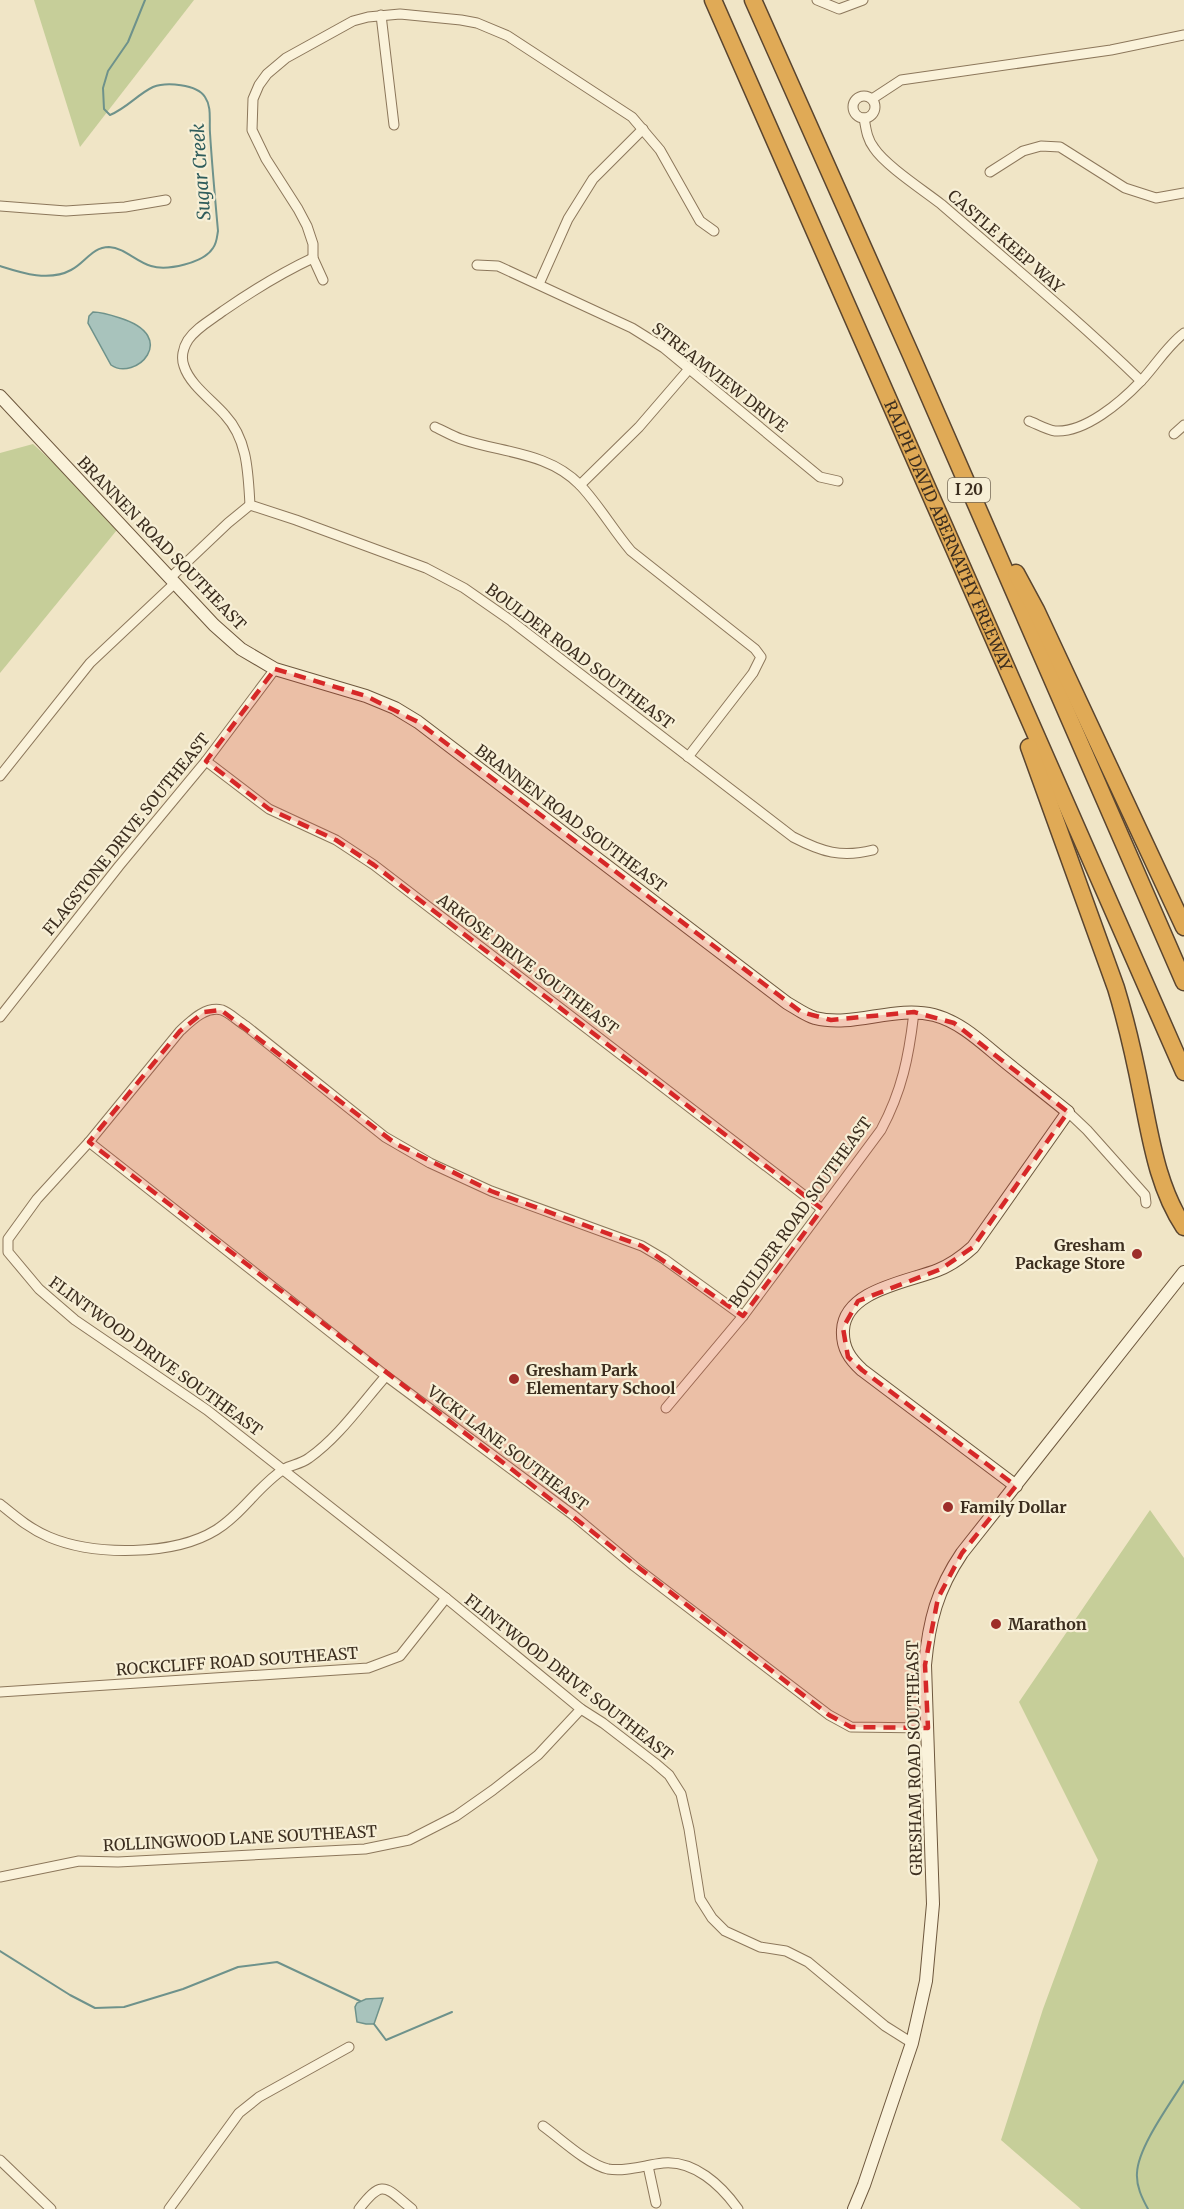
<svg xmlns="http://www.w3.org/2000/svg" width="1184" height="2209" viewBox="0 0 1184 2209" font-family="Merriweather,serif">
<rect width="100%" height="100%" fill="#f0e5c6"/>
<!-- green -->
<g fill="#c6ce99">
<polygon points="34,0 194,0 80,147"/>
<polygon points="33,444 121,525 0,673 0,453"/>
<polygon points="1150,1510 1184,1558 1184,2209 1081,2209 1001,2140 1043,2009 1098,1860 1019,1702"/>
</g>
<!-- water -->
<g fill="#a8c3bc" stroke="#6e928b" stroke-width="1.5">
<path d="M93,312C102,312 111,315 120,318C181,337 135,382 111,365L88,323L89,316Z"/>
<polygon points="383,1998 374,2024 366,2024 357,2022 355,2007 357,2003 366,1999"/>
</g>
<g fill="none" stroke-linecap="round" stroke-linejoin="round">
<!-- stream -->
<g stroke="#6e928b" stroke-width="2">
<path d="M0,266C22,273 49,282 71,270C85,263 92,247 109,247C125,248 136,262 151,266C167,271 204,263 213,248C217,243 217,236 218,231C215,198 212,165 210,133C209,121 212,107 205,97C197,84 166,82 153,87C138,94 127,108 110,115L104,109L103,88L108,71L128,42L145,0"/>
<polyline points="0,1951 70,1995 95,2008 124,2007 183,1989 238,1967 277,1962 360,2001"/>
<polyline points="374,2024 386,2040 452,2012"/>
<path d="M1148,2209C1142,2198 1136,2186 1137,2173C1138,2147 1170,2104 1184,2081"/>
</g>
<defs>
<g id="street">
<polyline points="817,0 839,9 863,0"/>
<polyline points="381,15 394,125"/>
<circle cx="864" cy="107" r="11"/>
<polyline points="872,99 901,80 1111,50 1184,35"/>
<path d="M864,118C866,129 867,139 874,148C885,165 923,190 941,204C1008,262 1077,319 1141,381"/>
<polyline points="990,172 1023,151 1041,146 1060,147 1125,188 1156,198 1184,193"/>
<polyline points="0,206 66,211 125,207 166,200"/>
<polyline points="477,265 498,266 632,328 664,348 820,477 838,481"/>
<polyline points="323,280 313,258 313,244 307,226 298,209 266,159 252,130 253,99 259,85 267,74 286,58 353,21 368,17 400,14 461,20 477,23 508,36 632,117 660,150 700,221 714,231"/>
<polyline points="539,284 568,219 593,179 643,129"/>
<path d="M1029,421C1037,424 1047,430 1055,431C1085,433 1121,402 1141,381C1156,365 1167,346 1184,333"/>
<path d="M435,427C444,431 452,436 461,439C502,453 548,452 580,485C599,505 613,530 631,551L755,649L761,657L753,673L688,757"/>
<polyline points="1174,434 1184,425"/>
<polyline points="580,485 639,427 689,369"/>
<path d="M250,505L296,520L426,568L464,588L510,620L793,837C822,852 841,858 873,850"/>
<path d="M250,505C248,473 248,440 225,415C212,400 190,385 184,366C181,358 183,348 188,340C196,328 211,320 223,311C252,291 281,273 313,258"/>
<polyline points="170,578 228,523 250,505"/>
<polyline points="206,761 269,809 336,840 374,865 822,1209"/>
<polyline points="0,776 90,663 175,583"/>
<polyline points="0,1017 119,866 206,761 275,669"/>
<polyline points="1068,1112 1087,1130 1145,1195 1146,1203"/>
<polyline points="89,1142 386,1376 573,1515 634,1566 829,1715 851,1727 928,1728"/>
<path d="M743,1316L664,1259L642,1246L491,1191L430,1163L385,1137L246,1026C239,1022 230,1013 222,1010C205,1006 191,1021 180,1031L89,1142L37,1199L8,1239V1252L39,1289L75,1320L207,1410L446,1598L581,1709L603,1723L655,1763L669,1775L681,1794L689,1829L700,1899L712,1918L725,1931L760,1947L786,1951L808,1962L885,2026L912,2043"/>
<path d="M666,1408L743,1316L881,1130C902,1091 909,1056 914,1012"/>
<path d="M0,1504C16,1517 30,1529 49,1537C94,1556 174,1556 216,1530C242,1514 258,1486 284,1469C291,1465 301,1464 309,1458C339,1437 362,1403 386,1376"/>
<polyline points="0,1692 368,1668 400,1656 446,1598"/>
<polyline points="0,1877 79,1861 118,1862 365,1849 409,1840 456,1816 493,1790 538,1755 581,1709"/>
<path d="M543,2126C561,2139 587,2164 608,2169C626,2172 645,2165 663,2163C694,2160 721,2185 738,2209"/>
<polyline points="0,2160 51,2209"/>
<polyline points="648,2166 656,2203"/>
<polyline points="169,2209 239,2113 259,2097 349,2047"/>
<path d="M359,2209C383,2178 385,2187 412,2209"/>
</g>
<g id="secondary">
<path d="M0,396L214,625L241,649L275,669L366,696L395,708L418,722L787,1003C796,1008 805,1015 815,1018C854,1028 894,1005 934,1015C961,1022 982,1043 1003,1060C1024,1077 1046,1094 1068,1112L973,1247C963,1256 951,1265 938,1270C908,1282 845,1290 843,1330C842,1348 850,1359 862,1370L1016,1486"/>
<path d="M854,2209L864,2185L912,2043L926,1981L933,1904L925,1665C929,1621 937,1590 962,1553L1184,1272"/>
</g>
<g id="highway">
<path id="s1" d="M713,0L1184,1072"/>
<polyline points="753,0 911,355 1184,982"/>
<polyline points="1016,573 1036,610 1184,927"/>
<path d="M1029,747L1116,988C1127,1024 1135,1060 1142,1096C1151,1140 1158,1188 1184,1227"/>
</g>
</defs>
<!-- street casing -->
<use href="#street" stroke="#8c775b" stroke-width="11"/>
<!-- secondary casing -->
<use href="#secondary" stroke="#6e583e" stroke-width="14"/>
<!-- highway casing -->
<use href="#highway" stroke="#5a452f" stroke-width="19"/>
<!-- street -->
<use href="#street" stroke="#faf2da" stroke-width="9"/>
<!-- secondary -->
<use href="#secondary" stroke="#faf2da" stroke-width="12"/>
<!-- highway -->
<use href="#highway" stroke="#e0aa56" stroke-width="16"/>
</g>
<!-- marked area -->
<path fill="#d62828" fill-opacity="0.2" stroke="#d62828" stroke-width="4.5" stroke-dasharray="12 8" stroke-linejoin="round" d="M275,669L366,696L418,722L801,1012L831,1020L914,1012L954,1023L1068,1112L973,1247L941,1269L858,1301L843,1328L848,1357L862,1370L1016,1486L962,1553L938,1598L925,1665L928,1728L851,1727L829,1715L89,1142L180,1031L204,1012L221,1010L396,1144L491,1191L642,1246L743,1316L822,1209L374,865L336,840L269,809L206,761Z"/>
<!-- markers -->
<g fill="#9d2e29" stroke="#f7efd6" stroke-width="2">
<circle cx="1137" cy="1254" r="6"/>
<circle cx="514" cy="1379" r="6"/>
<circle cx="948" cy="1507" r="6"/>
<circle cx="996" cy="1624" r="6"/>
</g>
<g text-anchor="middle" stroke-width="4.5" stroke-linejoin="round" paint-order="stroke">
<!-- shield labels -->
<rect fill="#f7efd6" stroke="#746856" stroke-width="1.5" x="948" y="478" width="42" height="24" rx="4.5"/>
<g font-size="15" font-weight="bold" fill="#3c2e1f">
<text x="969" y="495">I 20</text>
</g>
<!-- street labels -->
<g font-size="16" fill="#3c2e1f" stroke="#f7efd6">
<text transform="translate(1006 241) rotate(41)" y="6">CASTLE KEEP WAY</text>
<text transform="translate(720 377) rotate(38)" y="6">STREAMVIEW DRIVE</text>
<text dy="6" stroke="none"><textPath href="#s1" startOffset="585">RALPH DAVID ABERNATHY FREEWAY</textPath></text>
<text transform="translate(162 543) rotate(46)" y="6">BRANNEN ROAD SOUTHEAST</text>
<text transform="translate(580 656) rotate(37)" y="6">BOULDER ROAD SOUTHEAST</text>
<text transform="translate(571 818) rotate(37)" y="6">BRANNEN ROAD SOUTHEAST</text>
<text transform="translate(126 834) rotate(-51)" y="6">FLAGSTONE DRIVE SOUTHEAST</text>
<text transform="translate(528 964) rotate(37)" y="6">ARKOSE DRIVE SOUTHEAST</text>
<text transform="translate(800 1212) rotate(-54)" y="6">BOULDER ROAD SOUTHEAST</text>
<text transform="translate(156 1356) rotate(36)" y="6">FLINTWOOD DRIVE SOUTHEAST</text>
<text transform="translate(508 1448) rotate(37)" y="6">VICKI LANE SOUTHEAST</text>
<text transform="translate(237 1661) rotate(-4)" y="6">ROCKCLIFF ROAD SOUTHEAST</text>
<text transform="translate(569 1677) rotate(38)" y="6">FLINTWOOD DRIVE SOUTHEAST</text>
<text transform="translate(914 1758) rotate(-91)" y="6">GRESHAM ROAD SOUTHEAST</text>
<text transform="translate(240 1838) rotate(-3)" y="6">ROLLINGWOOD LANE SOUTHEAST</text>
</g>
<!-- poi labels -->
<g font-size="16" font-weight="bold" fill="#3c2e1f" stroke="#f7efd6" text-anchor="start">
<text x="1125" y="1251" text-anchor="end">Gresham<tspan x="1125" dy="18">Package Store</tspan></text>
<text x="526" y="1376">Gresham Park<tspan x="526" dy="18">Elementary School</tspan></text>
<text x="960" y="1513">Family Dollar</text>
<text x="1008" y="1630">Marathon</text>
</g>
<!-- water labels -->
<g font-size="18" font-style="italic" fill="#2e5c5b" stroke="#f7efd6">
<text transform="translate(201 172) rotate(-94)" y="6">Sugar Creek</text>
</g>
</g>
</svg>
